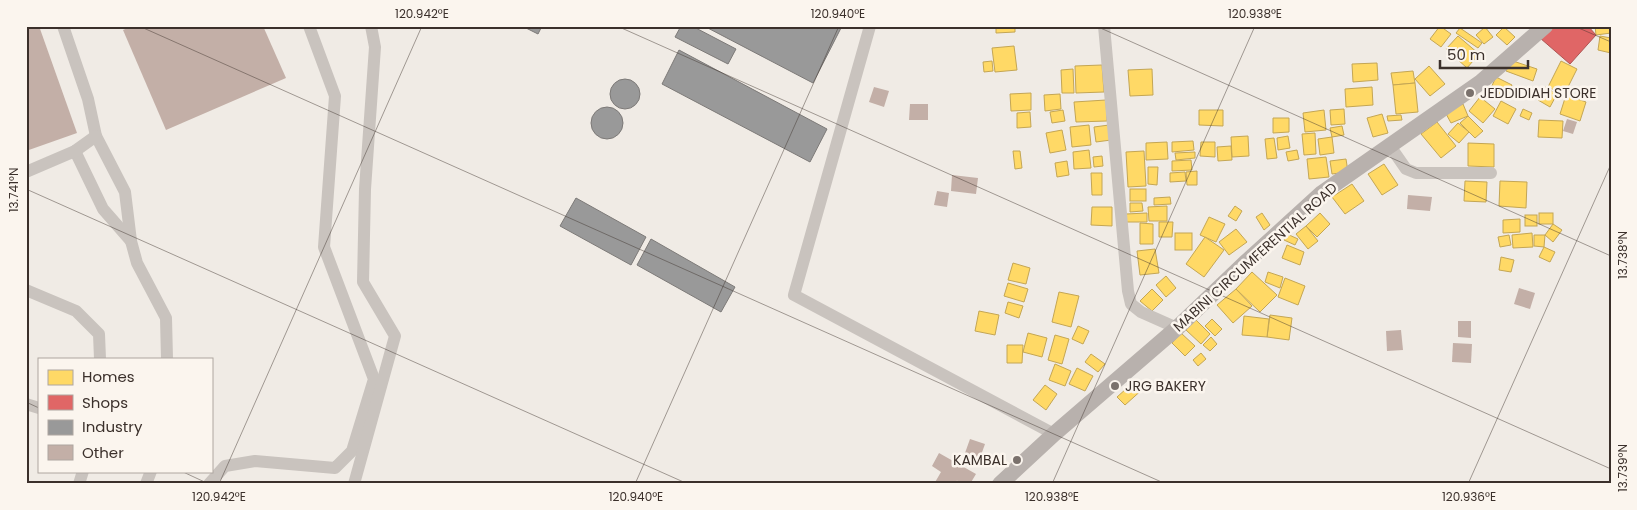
<svg xmlns="http://www.w3.org/2000/svg" width="1637" height="510" viewBox="0 0 1637 510" font-family="Poppins,sans-serif">
<rect width="100%" height="100%" fill="#f0ebe5"/>
<!-- homes -->
<g fill="#ffd966" stroke="#c4a654">
<polygon points="996,26 1015,26 1015,32 996,33"/>
<polygon points="1440,26 1451,34 1441,47 1430,39"/>
<polygon points="1595,26 1611,26 1611,33 1596,35"/>
<polygon points="1485,27 1493,37 1484,44 1476,35"/>
<polygon points="1504,27 1515,37 1507,45 1496,35"/>
<polygon points="1460,28 1482,43 1478,48 1456,33"/>
<polygon points="1458,36 1479,54 1467,68 1446,49"/>
<polygon points="1600,36 1611,38 1611,53 1598,50"/>
<polygon points="1014,46 1017,70 995,72 992,48"/>
<polygon points="1510,60 1537,69 1533,81 1506,71"/>
<polygon points="992,61 993,71 984,72 983,62"/>
<polygon points="1561,61 1577,69 1564,95 1548,87"/>
<polygon points="1377,63 1378,80 1353,82 1352,64"/>
<polygon points="1102,65 1104,92 1076,93 1075,66"/>
<polygon points="1429,66 1445,84 1430,96 1415,79"/>
<polygon points="1073,69 1074,93 1062,93 1061,70"/>
<polygon points="1152,69 1153,95 1130,96 1128,70"/>
<polygon points="1413,71 1415,83 1393,85 1391,73"/>
<polygon points="1496,77 1512,85 1506,98 1490,90"/>
<polygon points="1415,83 1418,112 1396,114 1393,85"/>
<polygon points="1372,87 1373,105 1346,107 1345,89"/>
<polygon points="1545,87 1557,94 1550,107 1538,100"/>
<polygon points="1031,93 1031,110 1011,111 1010,94"/>
<polygon points="1060,94 1061,109 1045,111 1044,95"/>
<polygon points="1566,95 1586,102 1580,121 1560,114"/>
<polygon points="1480,97 1495,109 1483,123 1469,111"/>
<polygon points="1106,100 1107,121 1076,122 1074,102"/>
<polygon points="1501,101 1516,109 1508,124 1493,116"/>
<polygon points="1463,104 1468,116 1451,123 1445,112"/>
<polygon points="1344,109 1345,124 1331,125 1330,110"/>
<polygon points="1523,109 1532,113 1529,120 1520,116"/>
<polygon points="1063,110 1065,121 1052,123 1050,112"/>
<polygon points="1199,110 1223,110 1223,126 1199,125"/>
<polygon points="1324,110 1326,130 1305,132 1303,113"/>
<polygon points="1030,112 1031,127 1017,128 1017,113"/>
<polygon points="1382,114 1388,133 1373,137 1367,118"/>
<polygon points="1401,115 1402,120 1388,121 1387,116"/>
<polygon points="1468,116 1483,131 1475,138 1460,123"/>
<polygon points="1273,118 1289,118 1289,132 1273,133"/>
<polygon points="1539,120 1563,121 1562,138 1538,137"/>
<polygon points="1437,122 1456,146 1441,158 1421,134"/>
<polygon points="1458,123 1469,132 1459,143 1448,134"/>
<polygon points="1089,125 1091,145 1072,147 1070,127"/>
<polygon points="1109,125 1111,140 1096,142 1094,127"/>
<polygon points="1342,126 1344,135 1332,137 1330,128"/>
<polygon points="1062,130 1066,150 1050,153 1046,133"/>
<polygon points="1315,133 1316,154 1304,155 1302,134"/>
<polygon points="1248,136 1249,156 1232,157 1231,137"/>
<polygon points="1288,136 1290,148 1278,150 1277,138"/>
<polygon points="1332,137 1334,153 1320,155 1318,139"/>
<polygon points="1274,138 1277,158 1267,159 1265,139"/>
<polygon points="1193,141 1194,150 1172,152 1172,142"/>
<polygon points="1167,142 1168,159 1146,160 1146,143"/>
<polygon points="1201,142 1215,142 1215,157 1200,156"/>
<polygon points="1468,143 1494,144 1494,167 1468,166"/>
<polygon points="1231,146 1232,160 1218,161 1217,147"/>
<polygon points="1089,150 1091,168 1074,169 1073,152"/>
<polygon points="1297,150 1299,159 1288,161 1286,152"/>
<polygon points="1013,151 1020,151 1022,168 1015,169"/>
<polygon points="1144,151 1146,186 1128,187 1126,152"/>
<polygon points="1195,152 1195,158 1176,160 1175,153"/>
<polygon points="1102,156 1103,166 1094,167 1093,157"/>
<polygon points="1326,157 1329,177 1309,179 1307,159"/>
<polygon points="1346,159 1348,172 1332,174 1330,161"/>
<polygon points="1191,160 1192,170 1172,171 1172,161"/>
<polygon points="1067,161 1069,175 1057,177 1055,163"/>
<polygon points="1384,164 1398,185 1382,195 1368,174"/>
<polygon points="1148,167 1158,167 1157,185 1148,184"/>
<polygon points="1197,171 1197,185 1187,185 1186,172"/>
<polygon points="1185,172 1186,181 1170,182 1170,173"/>
<polygon points="1091,173 1102,173 1102,195 1092,195"/>
<polygon points="1465,181 1487,182 1486,202 1464,201"/>
<polygon points="1500,181 1527,182 1526,208 1499,206"/>
<polygon points="1352,184 1364,201 1345,214 1332,197"/>
<rect x="1130" y="189" width="16" height="12"/>
<polygon points="1170,197 1171,204 1154,205 1154,198"/>
<polygon points="1130,203 1142,203 1143,211 1130,212"/>
<polygon points="1167,206 1167,221 1149,221 1148,207"/>
<polygon points="1235,206 1242,211 1236,221 1228,216"/>
<polygon points="1092,207 1112,207 1112,226 1091,225"/>
<polygon points="1147,213 1147,222 1126,222 1126,214"/>
<polygon points="1262,213 1270,225 1264,230 1256,217"/>
<polygon points="1320,213 1330,224 1317,237 1306,226"/>
<rect x="1539" y="213" width="14" height="11"/>
<rect x="1525" y="215" width="12" height="11"/>
<polygon points="1209,217 1225,224 1216,242 1200,235"/>
<polygon points="1520,219 1520,232 1503,233 1503,220"/>
<polygon points="1159,222 1173,222 1172,237 1159,237"/>
<polygon points="1140,223 1153,224 1153,244 1140,244"/>
<polygon points="1553,224 1562,230 1553,242 1545,235"/>
<polygon points="1306,226 1318,241 1308,249 1296,234"/>
<polygon points="1236,229 1247,242 1229,255 1219,242"/>
<rect x="1175" y="233" width="17" height="17"/>
<polygon points="1532,233 1533,247 1513,248 1512,235"/>
<polygon points="1287,234 1298,239 1295,245 1284,240"/>
<polygon points="1509,235 1511,245 1500,247 1498,237"/>
<polygon points="1534,235 1545,235 1544,247 1534,246"/>
<polygon points="1205,237 1224,250 1204,277 1186,264"/>
<polygon points="1287,245 1304,252 1300,265 1282,258"/>
<polygon points="1544,247 1555,252 1550,262 1539,257"/>
<polygon points="1155,249 1159,273 1140,275 1137,251"/>
<polygon points="1501,257 1514,260 1511,272 1499,270"/>
<polygon points="1013,263 1030,268 1026,284 1008,280"/>
<polygon points="1252,272 1277,295 1260,312 1236,289"/>
<polygon points="1268,272 1283,277 1280,288 1265,282"/>
<polygon points="1166,276 1176,288 1166,297 1156,285"/>
<polygon points="1285,278 1305,286 1298,305 1278,297"/>
<polygon points="1008,283 1028,289 1024,302 1004,296"/>
<polygon points="1152,289 1163,300 1152,311 1140,301"/>
<polygon points="1236,289 1252,306 1233,323 1217,305"/>
<polygon points="1059,292 1079,296 1071,327 1052,322"/>
<polygon points="1008,302 1023,306 1019,318 1005,313"/>
<polygon points="979,311 999,315 995,335 975,331"/>
<polygon points="1270,315 1292,318 1289,340 1267,337"/>
<polygon points="1244,316 1269,319 1267,337 1242,335"/>
<polygon points="1212,319 1222,329 1215,336 1205,326"/>
<polygon points="1196,320 1210,334 1201,344 1186,330"/>
<polygon points="1078,326 1089,331 1083,344 1072,339"/>
<polygon points="1028,333 1047,338 1042,357 1023,352"/>
<polygon points="1181,333 1195,346 1185,356 1172,343"/>
<polygon points="1055,335 1069,339 1062,364 1048,360"/>
<polygon points="1211,337 1217,344 1210,351 1203,345"/>
<polygon points="1007,345 1023,345 1022,363 1007,363"/>
<polygon points="1201,353 1206,359 1198,366 1193,360"/>
<polygon points="1091,354 1105,364 1098,372 1085,362"/>
<polygon points="1055,364 1071,371 1065,386 1049,380"/>
<polygon points="1077,368 1093,376 1085,391 1069,384"/>
<polygon points="1136,380 1144,388 1125,405 1117,397"/>
<polygon points="1045,385 1057,394 1046,410 1033,400"/>
</g>
<!-- shops -->
<polygon fill="#e06666" stroke="#ae5654" points="1553,26 1588,26 1596,35 1570,64 1540,38"/>
<!-- industry -->
<g fill="#999" stroke="#7d7a78">
<polygon points="522,26 542,26 538,34"/>
<polygon points="681,26 692,26 736,49 728,64 675,37"/>
<polygon points="704,26 842,26 813,83"/>
<polygon points="679,50 827,129 810,162 662,84"/>
<circle cx="625" cy="94" r="15"/>
<circle cx="607" cy="123" r="16"/>
<polygon points="576,198 646,237 631,265 560,226"/>
<polygon points="651,239 735,287 721,312 637,265"/>
</g>
<!-- building -->
<g fill="#c3afa7">
<polygon points="26,26 39,26 77,133 26,151"/>
<polygon points="132,26 263,26 286,78 166,130 123,30"/>
<polygon points="874,87 889,91 884,107 869,102"/>
<polygon points="910,104 928,104 928,120 909,120"/>
<polygon points="1567,119 1577,122 1573,134 1563,131"/>
<polygon points="952,175 978,178 976,194 951,191"/>
<polygon points="937,191 949,193 947,207 934,205"/>
<polygon points="1408,195 1432,197 1430,211 1407,209"/>
<polygon points="1519,288 1535,293 1530,309 1514,304"/>
<polygon points="1458,321 1471,321 1471,338 1458,337"/>
<polygon points="1401,330 1403,350 1387,351 1386,331"/>
<polygon points="1453,343 1472,344 1471,363 1452,362"/>
<polygon points="970,439 985,444 980,458 965,453"/>
<polygon points="939,453 976,474 970,484 963,484 956,480 961,484 934,484 941,472 932,466"/>
</g>
<g fill="none" stroke-linecap="round" stroke-linejoin="round">
<!-- minor -->
<g stroke="#c9c3be" stroke-width="12">
<polyline points="63,26 88,99 96,136 125,192 131,241 137,263 166,318 167,359"/>
<polyline points="870,26 794,295 1054,434"/>
<polyline points="1104,26 1128,291 1131,304 1141,312 1177,328"/>
<polyline points="1390,146 1406,169 1416,173 1491,173"/>
<polyline points="75,151 103,209 131,241"/>
<polyline points="26,172 75,151 96,136"/>
<polyline points="26,290 76,311 99,334 100,359"/>
<polyline points="26,404 39,408"/>
<polyline points="79,484 83,471"/>
<polyline points="146,484 151,471"/>
<polyline points="209,484 225,466 255,461 335,468 352,451 374,379 324,247 335,96 309,26"/>
<polyline points="354,484 395,336 363,282 365,189 375,47 371,26"/>
</g>
<!-- major -->
<polyline stroke="#b8b1ad" stroke-width="16" points="1000,484 1054,434 1177,328 1245,263 1322,193 1481,82 1545,26"/>
</g>
<!-- ticks -->
<path fill="none" stroke="#3b302b" stroke-width="1" stroke-opacity="0.45" d="M139,26L1166,484M617,26L1611,469M1096,26L1611,256M1574,26L1611,42M26,189L688,484M26,402L39,408M181,471L209,484M219,484L422,26M635,484L839,26M1052,484L1255,26M1468,484L1611,164"/>
<!-- markers -->
<g fill="#7a716c" stroke="#fbf5ee" stroke-width="2">
<circle cx="1470" cy="93" r="5"/>
<circle cx="1115" cy="386" r="5"/>
<circle cx="1017" cy="460" r="5"/>
</g>
<g text-anchor="middle" stroke-width="5" stroke-linejoin="round" paint-order="stroke">
<!-- poi labels -->
<g font-size="14" fill="#3b302b" stroke="#fbf5ee" text-anchor="start">
<text x="1480" y="98">JEDDIDIAH STORE</text>
<text x="1125" y="391">JRG BAKERY</text>
<text x="1007" y="465" text-anchor="end">KAMBAL</text>
</g>
<!-- street labels -->
<g font-size="14" fill="#3b302b" stroke="#fbf5ee">
<text transform="translate(1255 257) rotate(-42)" y="5">MABINI CIRCUMFERENTIAL ROAD</text>
</g>
</g>
<!-- border -->
<rect width="1637" height="510" fill="none" stroke="#fbf5ee" stroke-width="55"/>
<!-- legend -->
<rect x="38" y="358" width="175" height="115" fill="#fbf5ee" stroke="#aea6a0"/>
<rect x="48" y="370" width="25" height="15" fill="#ffd966" stroke="#aea6a0"/>
<text x="82" y="382" font-size="15" fill="#3b302b">Homes</text>
<rect x="48" y="395" width="25" height="15" fill="#e06666" stroke="#aea6a0"/>
<text x="82" y="408" font-size="15" fill="#3b302b">Shops</text>
<rect x="48" y="420" width="25" height="15" fill="#999999" stroke="#aea6a0"/>
<text x="82" y="432" font-size="15" fill="#3b302b">Industry</text>
<rect x="48" y="445" width="25" height="15" fill="#c3afa7" stroke="#aea6a0"/>
<text x="82" y="458" font-size="15" fill="#3b302b">Other</text>
<!-- scale -->
<path d="M1440 60v8h88v-8" fill="none" stroke="#3b302b" stroke-width="2.5"/>
<text x="1447" y="60" font-size="15" fill="#3b302b" stroke="#fbf5ee" stroke-width="4" paint-order="stroke">50 m</text>
<rect x="28" y="28" width="1582" height="454" fill="none" stroke="#3b302b" stroke-width="2"/>
<g font-size="12" text-anchor="middle" fill="#3b302b">
<text x="422" y="18">120.942°E</text>
<text x="838" y="18">120.940°E</text>
<text x="1255" y="18">120.938°E</text>
<text transform="translate(14 190) rotate(-90)" y="4">13.741°N</text>
<text transform="translate(1623 255) rotate(-90)" y="4">13.738°N</text>
<text transform="translate(1623 468) rotate(-90)" y="4">13.739°N</text>
<text x="219" y="501">120.942°E</text>
<text x="636" y="501">120.940°E</text>
<text x="1052" y="501">120.938°E</text>
<text x="1469" y="501">120.936°E</text>
</g>
</svg>
